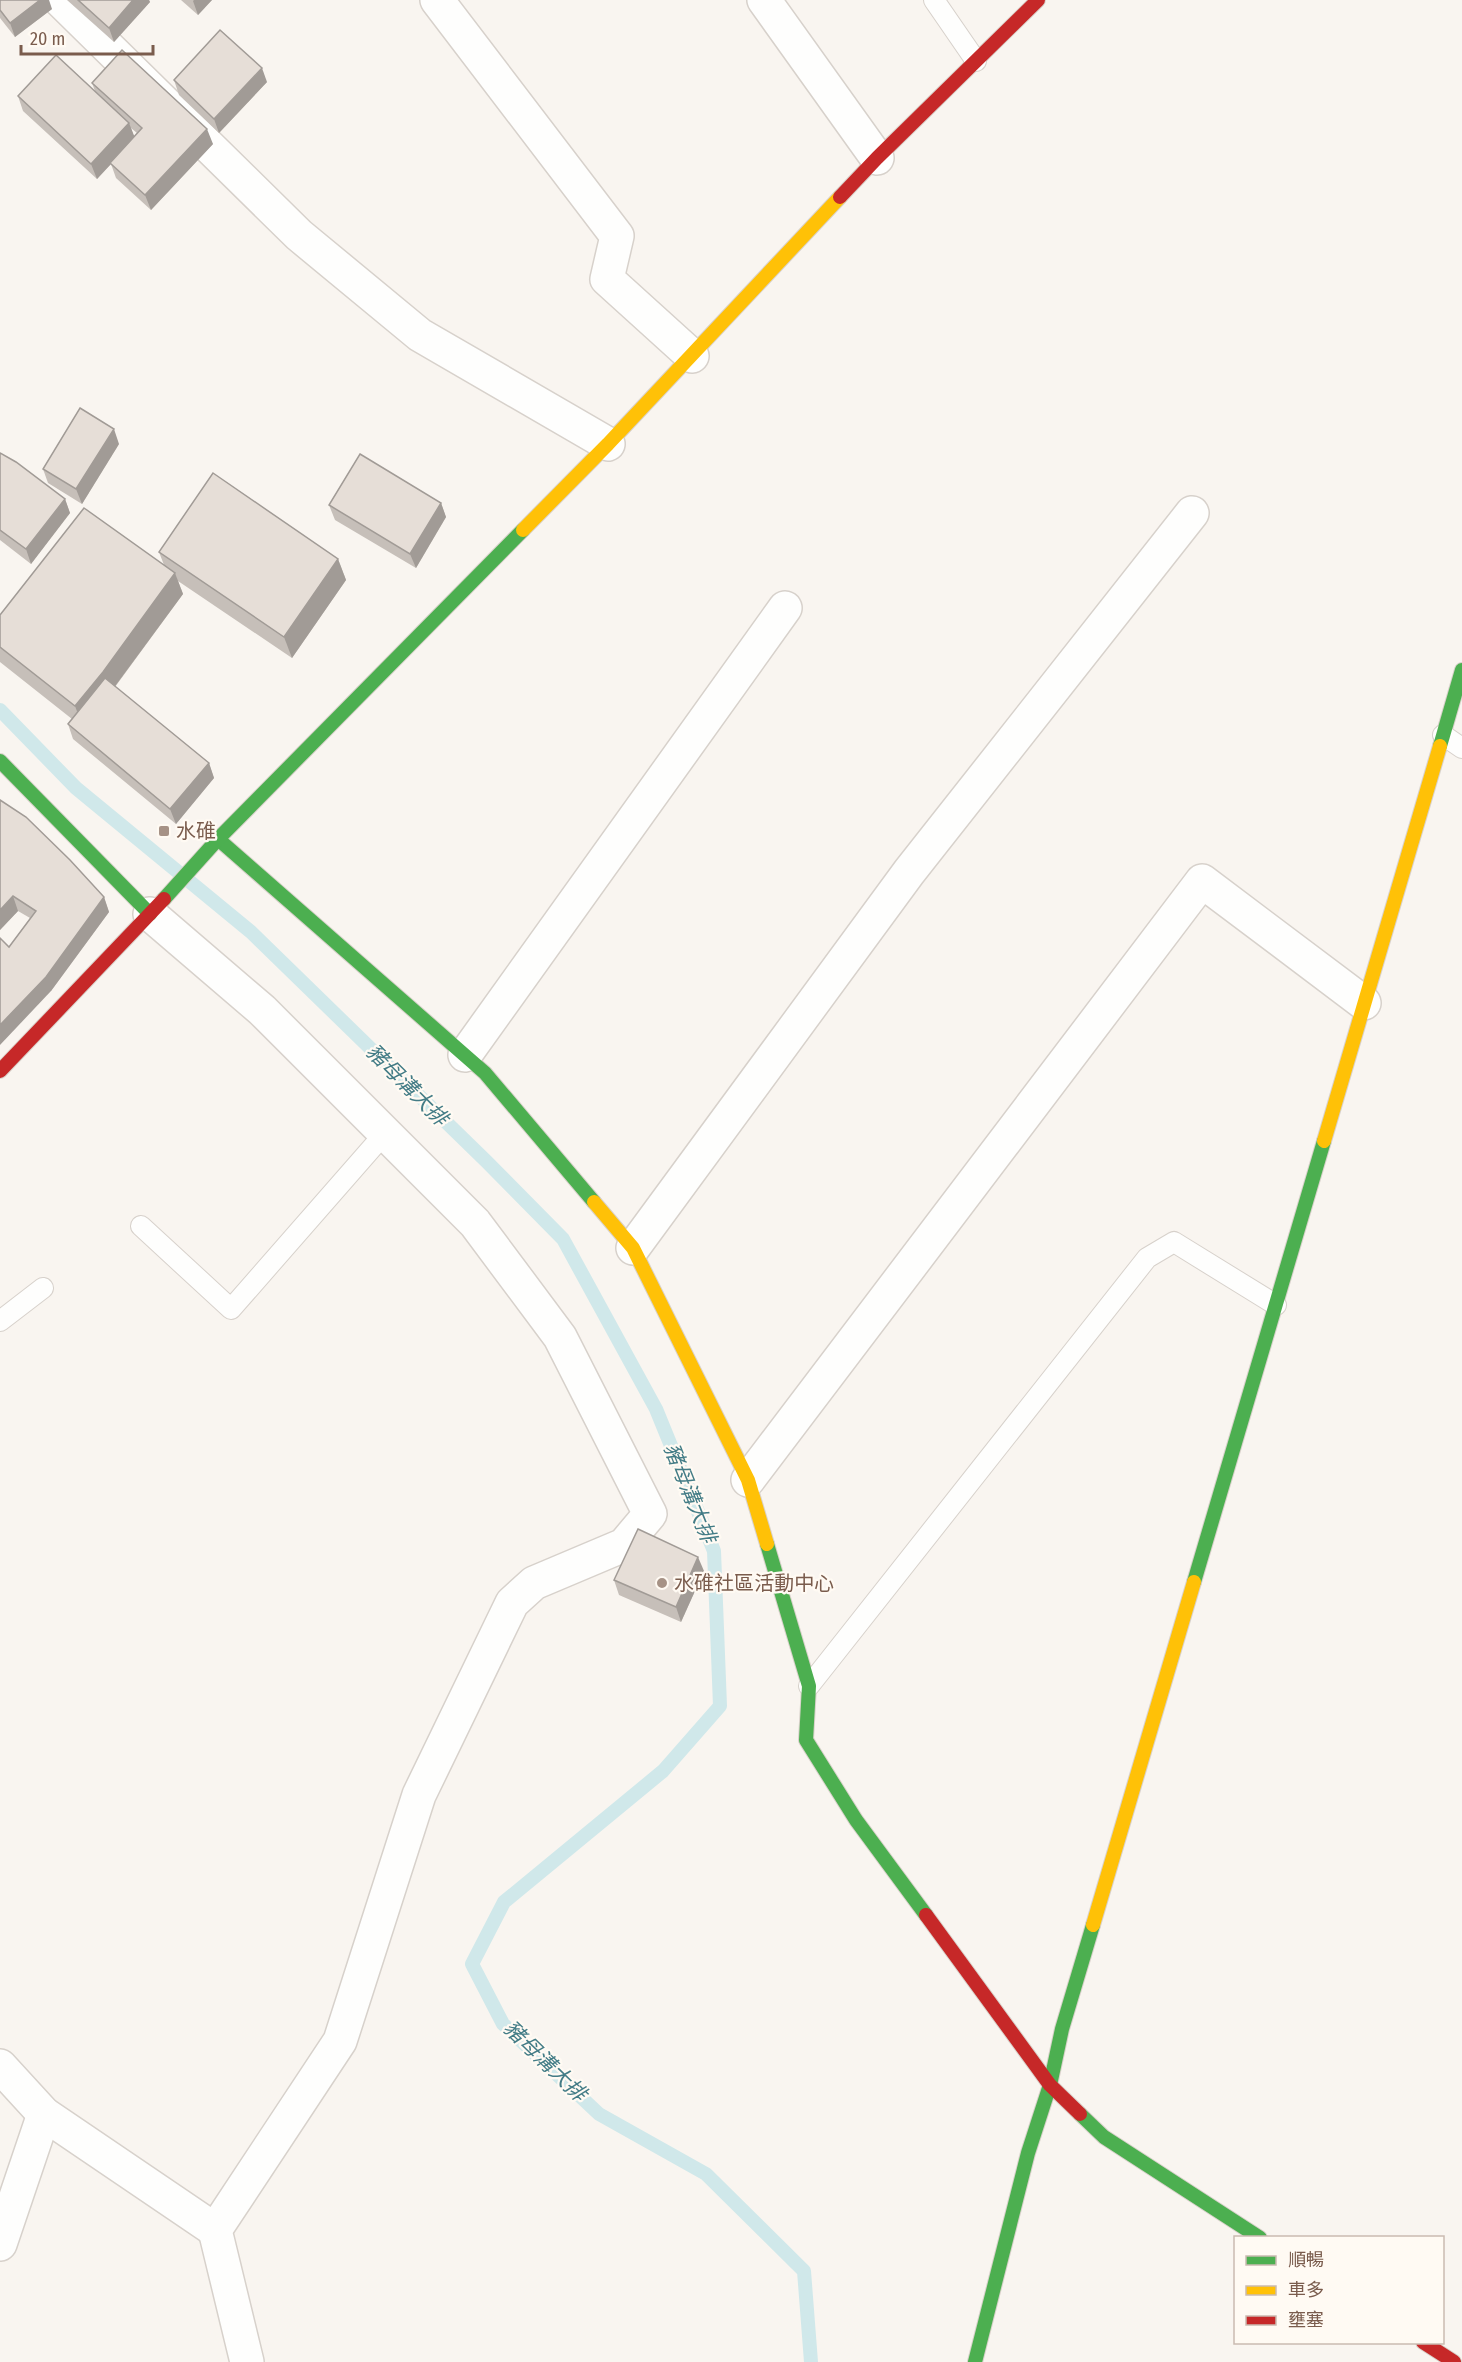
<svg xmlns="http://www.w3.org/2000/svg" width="1462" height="2362" viewBox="0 0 1462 2362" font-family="'Fira Sans Condensed','Noto Sans TC',sans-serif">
<rect width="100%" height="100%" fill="#f9f5f0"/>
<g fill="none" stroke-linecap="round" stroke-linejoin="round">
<!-- stream -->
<polyline stroke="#d0e8ea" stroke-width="14" points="0,710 76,788 251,932 486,1161 563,1239 656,1409 714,1551 720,1706 663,1771 504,1902 472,1964 503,2024 599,2114 706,2174 804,2271 811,2362"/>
<defs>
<g id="lane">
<polyline points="934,0 976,61"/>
<polyline points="1443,735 1462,748"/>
<polyline points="141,1226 231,1309 385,1133"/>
<polyline points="0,1321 43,1288"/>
<polyline points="809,1686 1147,1258 1174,1242 1276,1305"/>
</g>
<g id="street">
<polyline points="60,0 299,235 420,335 608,444"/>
<polyline points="437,0 617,236 607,279 692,356"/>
<polyline points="764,0 877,158"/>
<polyline points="150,914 262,1010 475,1223 560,1337 650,1514 624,1545 534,1583 512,1603 419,1795 340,2041 215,2230 247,2362"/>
<polyline points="465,1055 785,608"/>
<polyline points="633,1248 909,872 1192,513"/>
<polyline points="748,1480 1202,881 1364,1003"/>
<polyline points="0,2066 44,2114 215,2230"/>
<polyline points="0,2244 44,2114"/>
</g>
<g id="fast">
<polyline points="1440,746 1462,670"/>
<polyline points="0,761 150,914"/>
<polyline points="218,839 485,1073 594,1202"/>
<polyline points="164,899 218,839 523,530"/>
<polyline points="767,1544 809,1686 806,1740 856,1820 926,1915"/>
<polyline points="1194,1582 1324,1141"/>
<polyline points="1080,2114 1104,2137 1260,2238"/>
<polyline points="975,2362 1028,2153 1050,2085 1062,2029 1093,1925"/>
</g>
<g id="slow">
<polyline points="523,530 608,444 840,197"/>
<polyline points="1324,1141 1440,746"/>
<polyline points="594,1202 633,1248 748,1480 767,1544"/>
<polyline points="1093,1925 1194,1582"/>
</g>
<g id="jam">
<polyline points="840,197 877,158 1038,0"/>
<polyline points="0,1071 164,899"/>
<polyline points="926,1915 1050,2085 1080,2114"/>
<polyline points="1423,2342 1454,2362"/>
</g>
</defs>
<!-- lane casing -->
<use href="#lane" stroke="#d7d1cb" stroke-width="22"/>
<!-- street casing -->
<use href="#street" stroke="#d7d1cb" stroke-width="36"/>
<!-- fast casing -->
<use href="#fast" stroke="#d9d2cb" stroke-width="16"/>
<!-- slow casing -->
<use href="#slow" stroke="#d9d2cb" stroke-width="16"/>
<!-- jam casing -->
<use href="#jam" stroke="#d9d2cb" stroke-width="16"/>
<!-- lane -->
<use href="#lane" stroke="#fefefd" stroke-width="20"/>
<!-- street -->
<use href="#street" stroke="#fefefd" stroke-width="33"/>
<!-- fast -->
<use href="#fast" stroke="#4caf50" stroke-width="14"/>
<!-- slow -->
<use href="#slow" stroke="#ffc107" stroke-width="14"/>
<!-- jam -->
<use href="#jam" stroke="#c62828" stroke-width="14"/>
</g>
<!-- wall -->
<g fill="#c6bfb9" fill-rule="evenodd">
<polygon points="0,0 52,9 15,37 0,18"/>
<polygon points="67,0 149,0 150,2 114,42"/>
<polygon points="181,0 212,0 198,15"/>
<polygon points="174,80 267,82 219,133 179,95"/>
<path d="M92,83L213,144L151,210L116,178L111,164L97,179L23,111L18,96L95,91ZM131,128L137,133L134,137Z"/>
<polygon points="119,444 82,504 48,483 43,469"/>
<polygon points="0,453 65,499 70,513 31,564 0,540"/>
<polygon points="441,503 446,517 416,568 335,520 329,505"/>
<polygon points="159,552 338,559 346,580 292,658 178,581 183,594 115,687 209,763 214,778 176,824 73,739 68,724 72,719 0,662 0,615 164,565"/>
<polygon points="0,800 104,897 109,912 51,991 9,947 30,918 18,911 0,930"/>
<polygon points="704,1571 681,1622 619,1595 614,1580"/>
</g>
<!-- shaded-wall -->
<g fill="#a19b96">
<polygon points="40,0 49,0 52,9 15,37 10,23"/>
<polygon points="133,0 149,0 150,2 114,42 109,28"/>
<polygon points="194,0 212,0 198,15 193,1"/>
<polygon points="262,68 267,82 219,133 214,119"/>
<polygon points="129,123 135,138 97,179 91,164"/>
<polygon points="207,129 213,144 151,210 145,195"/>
<polygon points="114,429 119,444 82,504 76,489"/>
<polygon points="65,499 70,513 31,564 26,549"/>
<polygon points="441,503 446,517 416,568 410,554"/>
<polygon points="338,559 346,580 292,658 284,637"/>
<polygon points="175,573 183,594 110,693 83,727 75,706"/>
<polygon points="209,763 214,778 176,824 170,809"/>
<polygon points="13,896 18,911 0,930 0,910"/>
<polygon points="104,897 109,912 51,991 0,1045 0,1025"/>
<polygon points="698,1557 704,1571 681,1622 676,1607"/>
</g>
<!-- building -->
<g fill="#e6ded7" stroke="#a19b96" stroke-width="1.5">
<polygon points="0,0 40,0 10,23 0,10"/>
<polygon points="78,0 133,0 109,28"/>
<polygon points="220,30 262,68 214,119 174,80"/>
<polygon points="122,50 207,129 145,195 110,163 142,128 92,83"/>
<polygon points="56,55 129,123 91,164 18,96"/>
<polygon points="80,408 114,429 76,489 43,469"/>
<polygon points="0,453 16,462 65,499 26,549 0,530"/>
<polygon points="360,454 441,503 410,554 329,505"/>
<polygon points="213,473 338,559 284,637 159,552"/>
<polygon points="84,508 175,573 103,672 75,706 0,647 0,615"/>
<polygon points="105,678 209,763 170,809 68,724"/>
<polygon points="0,800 26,817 70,860 104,897 46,977 0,1025 0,938 9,947 36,911 13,896 0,910"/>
<polygon points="638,1529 698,1557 676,1607 614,1580"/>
</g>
<!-- markers -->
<g fill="#a69286" stroke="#fffaf3" stroke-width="2">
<rect x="158" y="825" width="12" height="12" rx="3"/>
<circle cx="662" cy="1583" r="6"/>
</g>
<g text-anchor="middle" stroke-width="4.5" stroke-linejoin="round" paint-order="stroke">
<!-- poi labels -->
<g font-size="20" fill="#7a5c4d" stroke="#fffaf3" text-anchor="start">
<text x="176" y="838">水碓</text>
<text x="674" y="1590">水碓社區活動中心</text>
</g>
<!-- water labels -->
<g font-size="21" font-style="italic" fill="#437c86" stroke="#fffaf3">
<text transform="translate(407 1085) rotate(45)" y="7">豬母溝大排</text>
<text transform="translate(690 1493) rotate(68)" y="7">豬母溝大排</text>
<text transform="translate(545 2061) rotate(44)" y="7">豬母溝大排</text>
</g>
</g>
<!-- legend -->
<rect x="1234" y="2236" width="210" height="108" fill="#fffaf3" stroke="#cabbb1" stroke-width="1.5"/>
<rect x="1246" y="2256" width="30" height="9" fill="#4caf50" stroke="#cabbb1" stroke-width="1.5"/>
<text x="1288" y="2266" font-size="18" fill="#7a5c4d">順暢</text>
<rect x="1246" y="2286" width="30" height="9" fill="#ffc107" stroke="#cabbb1" stroke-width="1.5"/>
<text x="1288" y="2296" font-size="18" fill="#7a5c4d">車多</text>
<rect x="1246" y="2316" width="30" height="9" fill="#c62828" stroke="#cabbb1" stroke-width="1.5"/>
<text x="1288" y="2326" font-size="18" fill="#7a5c4d">壅塞</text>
<!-- scale -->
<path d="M21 45v9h132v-9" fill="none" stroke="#7a5c4d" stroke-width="3"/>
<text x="30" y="45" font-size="18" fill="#7a5c4d" stroke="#fffaf3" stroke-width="4.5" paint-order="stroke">20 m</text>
</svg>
